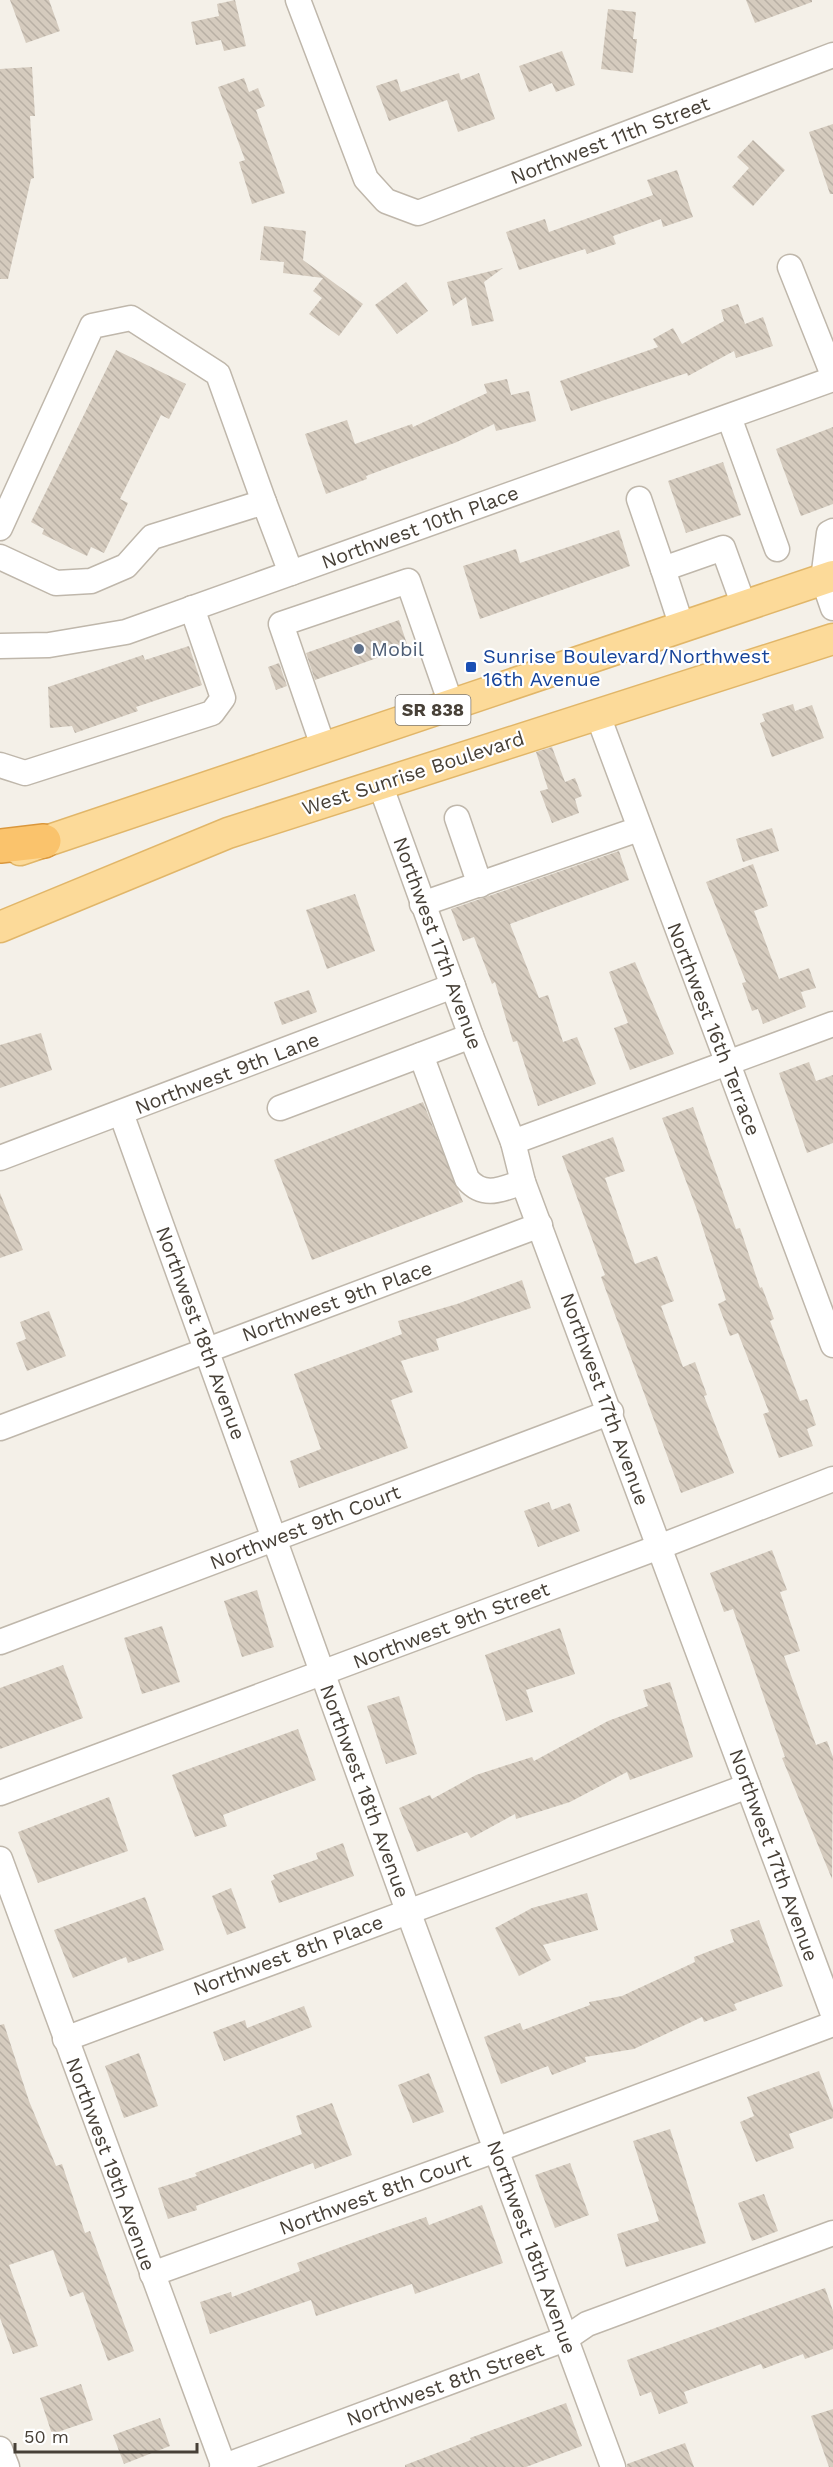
<svg xmlns="http://www.w3.org/2000/svg" width="833" height="2467" viewBox="0 0 833 2467" font-family="'Work Sans',sans-serif">
<defs>
<pattern id="building-back-hatch" width="6" height="6" patternUnits="userSpaceOnUse" patternTransform="scale(1.5)"><rect width="6" height="6" fill="#d5cbbe"/><path d="M-1 5l2 2M0 0l6 6M5-1l2 2" fill="none" stroke="#b8afa4"/></pattern>
</defs>
<rect width="100%" height="100%" fill="#f4f0e8"/>
<!-- building -->
<g fill="url(#building-back-hatch)">
<polygon points="10,0 49,0 60,31 26,43"/>
<polygon points="235,0 246,46 224,51 221,40 196,45 191,22 219,16 217,4"/>
<polygon points="746,0 812,0 812,2 755,23"/>
<polygon points="608,9 636,12 633,39 637,39 633,73 601,69"/>
<polygon points="562,51 575,85 556,92 552,83 529,92 519,66"/>
<polygon points="32,67 35,116 30,116 34,178 31,179 8,279 0,279 0,69"/>
<polygon points="459,73 461,80 479,73 495,119 458,132 447,100 389,121 376,86 397,79 401,92"/>
<polygon points="244,78 249,92 258,88 265,106 256,110 285,193 252,204 239,162 245,160 218,87"/>
<polygon points="833,124 833,194 830,194 809,132"/>
<polygon points="753,140 785,170 753,206 732,187 749,168 737,157"/>
<polygon points="677,170 693,217 663,227 661,219 613,236 616,244 587,254 585,249 519,270 506,232 545,219 549,232 653,195 647,180"/>
<polygon points="264,226 306,231 303,260 363,304 339,336 309,314 322,298 313,291 323,278 283,273 284,262 260,260"/>
<polygon points="503,268 484,282 494,321 472,326 466,297 453,306 447,282"/>
<polygon points="406,282 428,311 397,334 375,305"/>
<polygon points="738,304 745,324 763,317 773,346 736,358 734,351 688,376 687,373 571,411 560,381 658,347 653,339 673,328 682,344 724,321 721,310"/>
<polygon points="116,350 186,384 169,419 161,415 120,499 128,503 104,553 91,547 87,556 42,534 44,529 31,522"/>
<polygon points="507,379 511,395 529,391 536,421 496,431 494,424 457,442 366,476 367,479 326,494 305,434 347,420 355,444 412,424 413,427 487,393 484,384"/>
<polygon points="833,427 833,504 801,516 776,449"/>
<polygon points="723,462 741,515 686,533 668,481"/>
<polygon points="619,530 630,566 480,619 463,566 516,549 520,563"/>
<polygon points="399,620 408,647 315,680 306,653"/>
<polygon points="189,646 202,685 136,707 138,711 75,733 72,726 50,728 48,687 143,655 145,660"/>
<polygon points="279,663 287,686 276,690 268,667"/>
<polygon points="793,704 795,711 812,705 824,738 772,757 760,723 765,721 762,714"/>
<polygon points="552,747 565,782 575,778 582,796 575,799 579,813 552,823 540,791 548,789 536,752"/>
<polygon points="772,828 779,851 743,862 736,839"/>
<polygon points="619,851 629,880 510,924 539,998 548,995 563,1042 577,1037 596,1084 538,1106 517,1041 513,1042 495,982 492,984 474,937 463,941 451,909"/>
<polygon points="753,864 768,906 754,911 779,979 809,968 816,988 801,992 806,1007 763,1024 758,1009 752,1011 742,983 746,982 706,882"/>
<polygon points="355,894 375,951 327,969 306,910"/>
<polygon points="635,962 674,1054 630,1070 614,1028 628,1023 609,972"/>
<polygon points="309,990 317,1012 282,1025 274,1002"/>
<polygon points="41,1033 52,1070 0,1088 0,1045"/>
<polygon points="809,1062 816,1081 833,1075 833,1143 807,1153 779,1073"/>
<polygon points="423,1102 463,1202 312,1260 274,1160"/>
<polygon points="693,1107 736,1229 740,1228 760,1288 762,1287 774,1319 770,1321 800,1401 807,1399 816,1425 807,1429 813,1446 779,1458 763,1414 769,1412 738,1333 730,1336 718,1304 726,1300 697,1210 662,1118"/>
<polygon points="613,1137 625,1171 605,1178 635,1264 657,1256 674,1301 661,1306 683,1367 695,1362 707,1395 704,1396 734,1473 681,1493 601,1277 605,1275 562,1156"/>
<polygon points="0,1193 23,1250 0,1258"/>
<polygon points="522,1280 531,1308 436,1339 439,1350 401,1361 413,1392 391,1400 408,1448 299,1488 290,1461 321,1449 294,1374 402,1334 398,1321 457,1304"/>
<polygon points="49,1311 66,1356 27,1371 16,1343 26,1339 20,1322"/>
<polygon points="549,1502 552,1510 570,1503 580,1531 538,1547 524,1511"/>
<polygon points="772,1550 787,1590 780,1592 800,1651 784,1656 816,1745 827,1741 833,1757 832,1879 782,1758 785,1757 733,1609 724,1612 710,1573"/>
<polygon points="257,1590 274,1647 242,1657 224,1601"/>
<polygon points="162,1626 180,1682 142,1694 124,1638"/>
<polygon points="560,1628 575,1674 526,1690 533,1712 506,1721 485,1655"/>
<polygon points="63,1665 83,1718 0,1749 0,1688"/>
<polygon points="670,1682 693,1757 630,1780 627,1772 570,1802 516,1819 515,1814 471,1838 467,1832 417,1852 399,1808 430,1795 432,1799 476,1775 532,1757 534,1761 608,1721 648,1706 643,1690"/>
<polygon points="399,1696 417,1754 386,1764 367,1706"/>
<polygon points="298,1729 316,1780 223,1815 227,1826 195,1837 172,1775"/>
<polygon points="109,1797 128,1851 38,1883 18,1832"/>
<polygon points="343,1843 354,1876 279,1903 271,1881 275,1879 273,1875 318,1859 316,1853"/>
<polygon points="231,1888 246,1928 227,1935 212,1896"/>
<polygon points="587,1893 598,1930 543,1945 551,1960 519,1976 495,1928 532,1908"/>
<polygon points="145,1897 164,1950 128,1963 126,1957 73,1978 54,1930"/>
<polygon points="759,1920 783,1986 734,2004 737,2010 704,2022 702,2017 634,2049 585,2057 586,2062 552,2075 548,2066 501,2084 484,2037 520,2023 523,2030 590,2005 589,2002 622,1996 695,1962 694,1957 734,1942 730,1930"/>
<polygon points="304,2006 312,2027 224,2061 213,2032 245,2020 247,2028"/>
<polygon points="4,2024 29,2101 56,2166 62,2164 85,2233 90,2231 134,2351 108,2361 83,2292 70,2297 53,2250 9,2265 38,2346 13,2354 0,2318 0,2025"/>
<polygon points="139,2053 158,2106 124,2118 105,2066"/>
<polygon points="819,2071 833,2109 833,2118 789,2134 794,2148 756,2162 740,2122 754,2116 747,2097"/>
<polygon points="429,2073 444,2112 413,2123 398,2085"/>
<polygon points="332,2103 352,2155 315,2169 313,2163 196,2206 197,2210 168,2219 158,2188 197,2176 195,2173 302,2134 296,2116"/>
<polygon points="670,2129 706,2243 626,2267 617,2234 659,2221 633,2141"/>
<polygon points="570,2163 589,2215 555,2228 535,2175"/>
<polygon points="764,2194 778,2231 752,2241 738,2203"/>
<polygon points="482,2205 503,2263 415,2294 412,2284 316,2316 311,2300 210,2334 200,2302 231,2292 232,2297 300,2271 297,2263 385,2231 426,2217 429,2225"/>
<polygon points="825,2288 833,2311 833,2349 805,2359 803,2354 763,2369 761,2364 684,2392 688,2403 659,2414 651,2392 640,2396 627,2360"/>
<polygon points="81,2384 93,2420 52,2434 40,2398"/>
<polygon points="566,2403 582,2446 526,2467 405,2467 405,2465 471,2440 470,2438"/>
<polygon points="833,2409 833,2467 829,2467 811,2416"/>
<polygon points="160,2418 170,2446 124,2464 113,2435"/>
<polygon points="685,2443 694,2467 627,2467 627,2464"/>
</g>
<g fill="none" stroke-linecap="round" stroke-linejoin="round">
<defs>
<g id="minor">
<polyline points="298,0 366,179 386,201 418,213 833,55"/>
<polyline points="790,267 833,375"/>
<polyline points="729,417 777,549"/>
<polyline points="639,499 663,569"/>
<polyline points="0,528 92,326 131,318 218,374 264,502"/>
<polyline points="833,531 829,533 823,579 833,608"/>
<polyline points="0,557 56,583 91,581 126,566 152,537 264,502 291,573"/>
<polyline points="682,627 663,569 723,548 744,606"/>
<polyline points="0,646 49,645 126,632 833,379"/>
<polyline points="597,713 833,1345"/>
<polyline points="323,746 281,624 408,581 451,704"/>
<polyline points="0,765 25,773 212,713 223,698 192,608"/>
<polyline points="380,784 471,1036 513,1142 523,1182 833,2014"/>
<polyline points="457,818 480,885"/>
<polyline points="422,904 639,829"/>
<path d="M421,1055L467,1179C484,1199 502,1189 523,1182"/>
<polyline points="280,1108 471,1036"/>
<polyline points="121,1113 408,1911 613,2467"/>
<polyline points="513,1142 833,1024"/>
<polyline points="0,1158 453,986"/>
<polyline points="0,1428 540,1225"/>
<polyline points="0,1642 611,1412"/>
<polyline points="0,1793 659,1547 833,1479"/>
<polyline points="0,1859 224,2467"/>
<polyline points="65,2039 748,1786"/>
<polyline points="152,2274 496,2150 833,2024"/>
<polyline points="0,2449 7,2467"/>
<polyline points="222,2467 565,2339 587,2324 833,2233"/>
</g>
<g id="major">
<polyline points="20,850 833,576"/>
<polyline points="0,927 228,833 833,639"/>
</g>
<polyline id="highway" points="0,846 44,841"/>
</defs>
<!-- minor casing -->
<use href="#minor" stroke="#bfb7ab" stroke-width="27"/>
<!-- major casing -->
<use href="#major" stroke="#e1b669" stroke-width="33"/>
<!-- highway casing -->
<use href="#highway" stroke="#da973c" stroke-width="36"/>
<!-- minor -->
<use href="#minor" stroke="#fff" stroke-width="24"/>
<!-- major -->
<use href="#major" stroke="#fcda99" stroke-width="30"/>
<!-- highway -->
<use href="#highway" stroke="#fac36c" stroke-width="33"/>
</g>
<!-- markers -->
<circle fill="#5c6f8a" stroke="#fff" stroke-width="2" cx="359" cy="649" r="6"/>
<rect fill="#1a4fb4" stroke="#fff" stroke-width="2" x="465" y="661" width="12" height="12" rx="3"/>
<g text-anchor="middle" stroke-width="4.5" stroke-linejoin="round" paint-order="stroke">
<!-- shield labels -->
<rect fill="#fff" stroke="#7e7973" stroke-width="1.5" x="395.5" y="695" width="75" height="30" rx="4.5"/>
<g font-size="18" font-weight="bold" fill="#474037">
<text x="433" y="716">SR 838</text>
</g>
<!-- street labels -->
<g font-size="20" fill="#474037" stroke="#fff">
<text transform="translate(610 140) rotate(-21)" y="7">Northwest 11th Street</text>
<text transform="translate(420 527) rotate(-20)" y="7">Northwest 10th Place</text>
<text transform="translate(413 773) rotate(-18)" y="7">West Sunrise Boulevard</text>
<text transform="translate(438 943) rotate(70)" y="7">Northwest 17th Avenue</text>
<text transform="translate(714 1029) rotate(69)" y="7">Northwest 16th Terrace</text>
<text transform="translate(227 1073) rotate(-21)" y="7">Northwest 9th Lane</text>
<text transform="translate(337 1301) rotate(-20)" y="7">Northwest 9th Place</text>
<text transform="translate(201 1333) rotate(70)" y="7">Northwest 18th Avenue</text>
<text transform="translate(605 1399) rotate(70)" y="7">Northwest 17th Avenue</text>
<text transform="translate(305 1527) rotate(-21)" y="7">Northwest 9th Court</text>
<text transform="translate(451 1625) rotate(-21)" y="7">Northwest 9th Street</text>
<text transform="translate(365 1791) rotate(70)" y="7">Northwest 18th Avenue</text>
<text transform="translate(774 1855) rotate(70)" y="7">Northwest 17th Avenue</text>
<text transform="translate(288 1955) rotate(-20)" y="7">Northwest 8th Place</text>
<text transform="translate(111 2164) rotate(70)" y="7">Northwest 19th Avenue</text>
<text transform="translate(375 2194) rotate(-20)" y="7">Northwest 8th Court</text>
<text transform="translate(532 2247) rotate(70)" y="7">Northwest 18th Avenue</text>
<text transform="translate(445 2384) rotate(-20)" y="7">Northwest 8th Street</text>
</g>
<!-- service labels -->
<g font-size="20" fill="#4e5e75" stroke="#fff" text-anchor="start">
<text x="371" y="656">Mobil</text>
</g>
<!-- transit labels -->
<g font-size="20" fill="#164399" stroke="#fff" text-anchor="start">
<text x="483" y="663">Sunrise Boulevard/Northwest<tspan x="483" dy="23">16th Avenue</tspan></text>
</g>
</g>
<!-- scale -->
<path d="M15 2443v9h182v-9" fill="none" stroke="#474037" stroke-width="3"/>
<text x="24" y="2443" font-size="18" fill="#474037" stroke="#ffffff" stroke-width="4.5" paint-order="stroke">50 m</text>
</svg>
